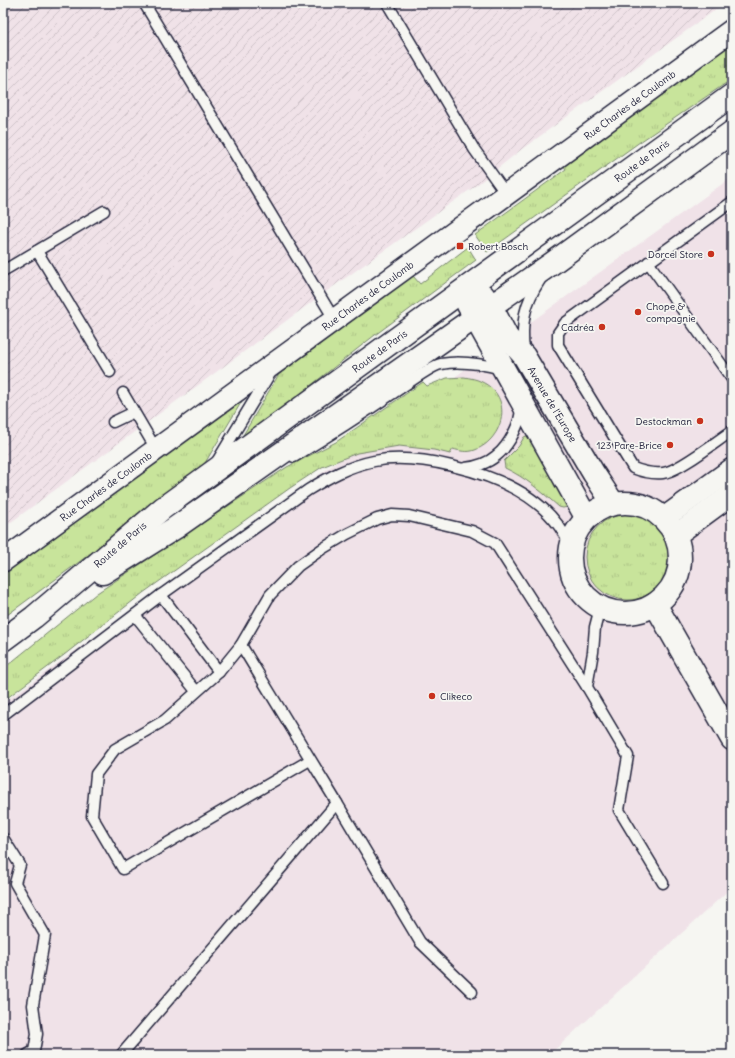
<svg xmlns="http://www.w3.org/2000/svg" width="735" height="1058" viewBox="0 0 735 1058" font-family="Delius,sans-serif">
<defs>
<pattern id="industrial-furrows" width="10" height="10" patternUnits="userSpaceOnUse"><rect width="10" height="10" fill="#f0e2e8"/><path d="M-1 1l2-2M0 10L10 0M9 11l2-2" fill="none" stroke="#cec2c8"/></pattern>
<pattern id="grass-tufts" width="24" height="20" patternUnits="userSpaceOnUse"><rect width="24" height="20" fill="#c8e49b"/><path d="M3 7l-1-3M5 7V3M7 7l1-3M15 17l-1-3M17 17v-4M19 17l1-3" fill="none" stroke="#acc386"/></pattern>
</defs>
<rect width="100%" height="100%" fill="#f6f6f2"/>
<filter id="ink" filterUnits="userSpaceOnUse"><feTurbulence type="fractalNoise" baseFrequency=".025" numOctaves="2"/><feDisplacementMap in="SourceGraphic" scale="8" xChannelSelector="R" yChannelSelector="G"/><feConvolveMatrix kernelMatrix="1 2 1 2 8 2 1 2 1" color-interpolation-filters="sRGB"/></filter>
<g filter="url(#ink)">
<!-- built -->
<polygon fill="#f0e2e8" points="732,177 732,887 549,1055 3,1055 3,703"/>
<!-- industrial -->
<polygon fill="url(#industrial-furrows)" points="3,3 725,3 522,149 478,184 320,296 3,528"/>
<!-- grass -->
<g fill="url(#grass-tufts)" stroke="#75836b">
<polygon points="732,43 732,79 637,144 487,252 475,235 566,169 563,165"/>
<polygon points="468,247 476,260 375,335 239,442 279,374 413,276 420,284"/>
<path d="M464,377C470,378 477,379 482,382C514,397 504,439 475,450C467,453 460,451 453,449L450,454L434,450L399,446L357,453L322,467L290,488L143,593L64,655L3,701V669L97,593L287,467L336,442L423,382L427,386L447,378Z"/>
<polygon points="242,401 202,468 181,487 3,618 3,574"/>
<path d="M529,435L568,502L567,507L563,508L559,507C542,492 526,478 505,468L504,461L519,446L524,437Z"/>
<circle cx="628" cy="557" r="43"/>
</g>
<g fill="none" stroke-linecap="round" stroke-linejoin="round">
<defs>
<g id="lane">
<polyline points="144,3 334,319"/>
<polyline points="387,3 474,149 506,194"/>
<path d="M732,202L565,323L558,333V345L633,468C643,472 653,474 663,473C678,472 718,440 732,431"/>
<polyline points="37,251 110,372"/>
<polyline points="648,262 732,379"/>
<polyline points="3,271 104,211"/>
<path d="M524,352C521,323 524,304 540,280"/>
<polyline points="123,393 150,439 157,449"/>
<polyline points="113,422 134,412"/>
<path d="M294,457C327,437 360,416 392,394C403,387 430,366 441,364C461,360 483,364 502,369"/>
<polyline points="216,463 271,372"/>
<path d="M465,468C475,467 488,463 496,456C509,446 521,423 521,407"/>
<polyline points="161,595 219,672"/>
<polyline points="600,608 595,627 593,652 587,687 628,756 619,810 663,883"/>
<polyline points="135,615 196,691"/>
<polyline points="241,645 219,672 165,720 115,749 96,774 92,816 123,869 310,760"/>
<path d="M3,715L161,595L308,490C329,477 349,466 374,461C400,456 427,460 452,466C499,477 550,498 570,546"/>
<polyline points="337,803 420,942 472,992"/>
<polyline points="3,838 20,865 15,883 45,935 33,1005 37,1034 34,1051 27,1055"/>
<polyline points="121,1055 337,803 241,645 270,595 298,566 322,549 347,534 377,519 392,515 409,516 472,531 495,543 587,687"/>
</g>
<g id="street">
<polyline points="664,518 732,469"/>
<polyline points="676,535 732,494"/>
<path id="s1" d="M3,561L732,30"/>
</g>
<g id="secondary">
<path id="s2" d="M483,295L491,306L507,337L524,356L594,474L613,503"/>
<polyline points="468,305 586,517"/>
<circle cx="625" cy="558" r="55"/>
<polyline points="103,573 175,528 554,262 732,132"/>
<polyline points="655,604 732,739"/>
<path id="s3" d="M3,640L34,617L163,508L732,95"/>
</g>
</defs>
<!-- lane casing -->
<use href="#lane" stroke="#22223b" stroke-width="13"/>
<!-- street casing -->
<use href="#street" stroke="#22223b" stroke-width="24"/>
<!-- secondary casing -->
<use href="#secondary" stroke="#22223b" stroke-width="25"/>
<!-- lane -->
<use href="#lane" stroke="#f6f6f2" stroke-width="10"/>
<!-- street -->
<use href="#street" stroke="#f6f6f2" stroke-width="21"/>
<!-- secondary -->
<use href="#secondary" stroke="#f6f6f2" stroke-width="22"/>
</g>
</g>
<!-- markers -->
<g fill="#c8321e" stroke="#f6f6f2" stroke-width="1.5">
<rect x="456" y="242" width="8" height="8" rx="2"/>
<circle cx="711" cy="254" r="4"/>
<circle cx="638" cy="312" r="4"/>
<circle cx="602" cy="327" r="4"/>
<circle cx="700" cy="421" r="4"/>
<circle cx="670" cy="445" r="4"/>
<circle cx="432" cy="696" r="4"/>
</g>
<g text-anchor="middle" stroke-width="3.5" stroke-linejoin="round" paint-order="stroke">
<!-- street labels -->
<g font-size="10" fill="#22223b" stroke="#f6f6f2">
<text dy="4" stroke="none"><textPath href="#s1" startOffset="775">Rue Charles de Coulomb</textPath></text>
<text dy="4" stroke="none"><textPath href="#s3" startOffset="799">Route de Paris</textPath></text>
<text dy="4" stroke="none"><textPath href="#s1" startOffset="451">Rue Charles de Coulomb</textPath></text>
<text dy="4" stroke="none"><textPath href="#s3" startOffset="475">Route de Paris</textPath></text>
<text dy="4" stroke="none"><textPath href="#s2" startOffset="130">Avenue de l'Europe</textPath></text>
<text dy="4" stroke="none"><textPath href="#s1" startOffset="127">Rue Charles de Coulomb</textPath></text>
<text dy="4" stroke="none"><textPath href="#s3" startOffset="151">Route de Paris</textPath></text>
</g>
<!-- poi labels -->
<g font-size="10" fill="#22223b" stroke="#f6f6f2" text-anchor="end">
<text x="468" y="250" text-anchor="start">Robert Bosch</text>
<text x="703" y="258">Dorcel Store</text>
<text x="646" y="310" text-anchor="start">Chope &amp;<tspan x="646" dy="12">compagnie</tspan></text>
<text x="594" y="331">Cadréa</text>
<text x="692" y="425">Destockman</text>
<text x="662" y="449">123 Pare-Brice</text>
<text x="440" y="700" text-anchor="start">Clikeco</text>
</g>
</g>
<!-- margin -->
<rect width="735" height="1058" fill="none" stroke="#f6f6f2" stroke-width="16"/>
<rect x="8" y="8" width="719" height="1042" fill="none" stroke="#22223b" stroke-width="1.5" filter="url(#ink)"/>
</svg>
